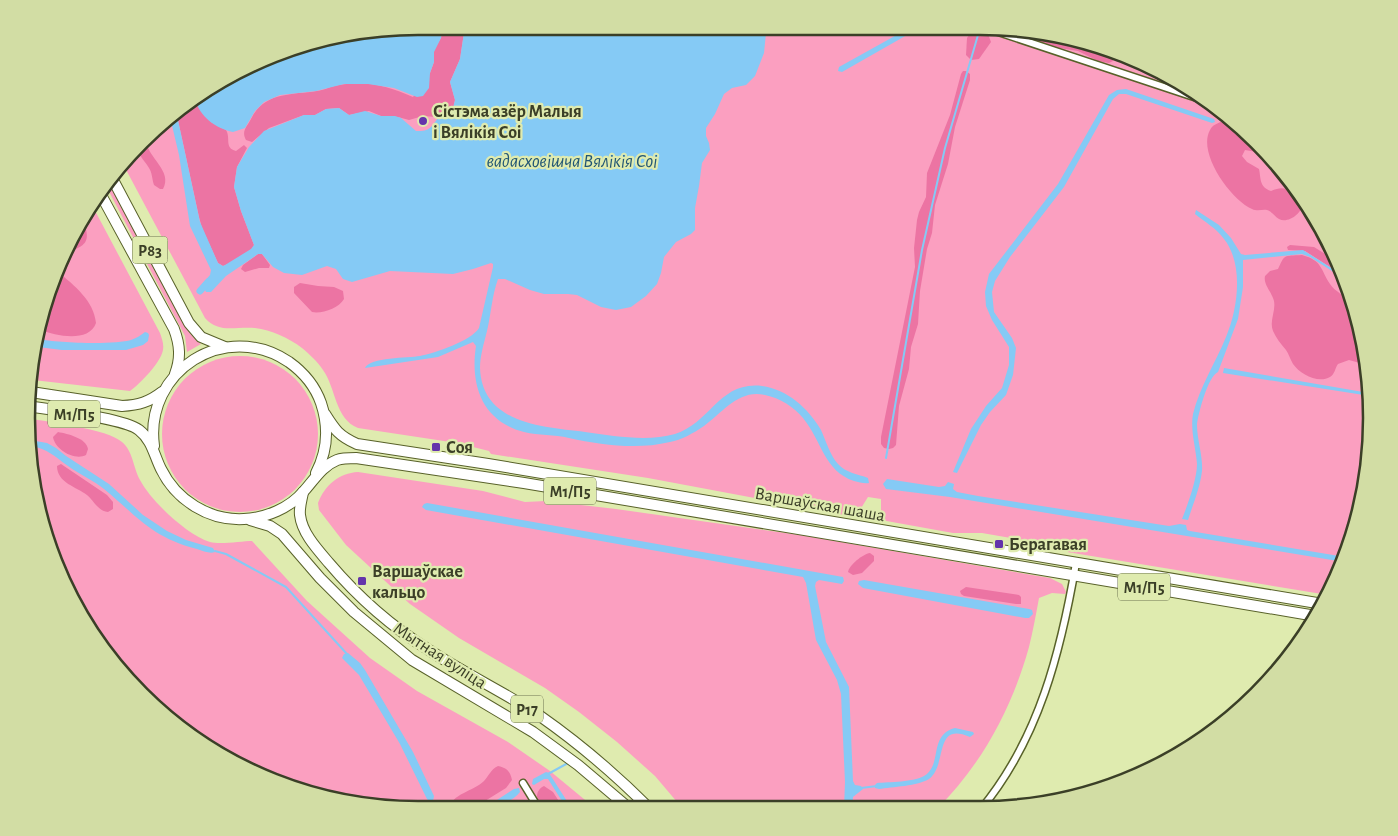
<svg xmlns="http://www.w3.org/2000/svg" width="1398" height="836" viewBox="0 0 1398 836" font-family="'Alegreya Sans',sans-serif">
<rect width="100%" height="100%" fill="#dfebaf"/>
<!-- green -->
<g fill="#fb9fc0">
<path d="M418,26L1006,27L1106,47L1198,92L1257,141L1306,201L1342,268L1364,342L1372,418L1364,495L1342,568L1328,595L1055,550L1022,540L982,533H953L881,520V499L868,497L858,513L850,516L648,478L491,454L489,451L457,443L358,428C335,419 336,388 323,370C318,362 309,354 302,348C289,338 271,330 255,328C236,326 219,334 205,318L123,164L180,107L292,47Z"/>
<polygon points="107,180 186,328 195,339 201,344 187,352 185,336 105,184"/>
<path d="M93,207L160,333C162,339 164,344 163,350C161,362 140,384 130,391L33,380L47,292Z"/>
<circle cx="240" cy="434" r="78"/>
<path d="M26,418C48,422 108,429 122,442C133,451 133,467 140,480C151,501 187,535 210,542C220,545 242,541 252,541L307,601L370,658L417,691L508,742L550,771L596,809H392L292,789L200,744L107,656L47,544Z"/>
<path d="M358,472L483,491L525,502L546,501L616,509L800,535L1050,578L1062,584L1066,592L1065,594L1052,593L1039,598C1036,614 1033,631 1029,647C1012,708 982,764 937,809H683L655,776L617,742L579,712L545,688L459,638L410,604L346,545L319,510L318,503C325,485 339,473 358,472Z"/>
</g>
<!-- forest -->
<g fill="#ec74a3">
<path d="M443,26H465L460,59L450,82L455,100L453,108L450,111L436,117L423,116L409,120L398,117L381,116L369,111L349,115L339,108L326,109L315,115H304L269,128L252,142L246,140C241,131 247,127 251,119C264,92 291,95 317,91C325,90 331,86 339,85C368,80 387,86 413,97L430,73L434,62V49L441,38Z"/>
<polygon points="993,27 1006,27 1067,39 1090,49 1105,53 1112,57 1113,61 1109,63 1098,61 1078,51 1053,47"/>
<polygon points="977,29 988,34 991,42 979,59 971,60 966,55 967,38 972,31"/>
<polygon points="963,71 966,71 970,74 970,80 955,127 948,164 935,205 932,233 927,249 920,291 918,324 911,347 909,369 899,406 896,445 893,448 889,449 884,448 881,444 881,437 915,267 914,248 917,220 919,212 926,197 927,173 950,115 961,74"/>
<path d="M195,99L196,104L211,122L226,130C231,138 224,148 236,151L244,145L247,148L237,167L234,187L241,211L254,245L252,249L228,264L223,266L218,263L202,228L199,217L176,111L180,107Z"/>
<path d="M1228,117L1257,141L1265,150L1263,153L1245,150L1242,156L1247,162L1259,169C1261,178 1259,187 1271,191C1288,183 1291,193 1302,205C1302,213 1288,224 1279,219C1275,217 1273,212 1267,210C1262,209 1258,212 1252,209C1231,200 1197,153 1210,130C1213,123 1222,123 1228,117Z"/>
<path d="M146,141C148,158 173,171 163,189H160L154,185C152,179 152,172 149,168C145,161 140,158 138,149Z"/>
<path d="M84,223C91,242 85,246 68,252Z"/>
<polygon points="1290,245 1314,247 1330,257 1337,259 1344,276 1305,251 1288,250 1287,247"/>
<polygon points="258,254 262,254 270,265 269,268 259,268 245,272 241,269 243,265"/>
<path d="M1302,255C1323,261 1320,269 1330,284C1335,292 1345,295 1350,302C1361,317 1365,346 1367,365L1349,360L1338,364C1335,368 1335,374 1330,377C1318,384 1300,374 1293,364C1290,359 1289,354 1286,350C1281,344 1276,338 1273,331C1269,321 1276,311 1274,301C1272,292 1263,285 1265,276L1270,271L1278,269C1285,254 1283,256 1302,255Z"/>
<path d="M58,272C74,285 94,301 96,323C89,343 56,336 41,330L47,292Z"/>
<path d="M300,283L318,286L334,287L343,291L344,299C339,308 322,314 312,312L294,293V287Z"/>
<path d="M58,432C68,434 86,438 88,449L86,455C75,461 55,450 53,437Z"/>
<path d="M61,464L107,495L113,502V509L108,512C98,511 94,501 87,495C77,487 57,483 57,466Z"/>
<path d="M870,553L874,556V561L862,573L853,575L848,572C849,565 863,554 870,553Z"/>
<polygon points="966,587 1019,595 1021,597 1021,604 1016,604 964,596 961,594 960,591"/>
<path d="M498,766C507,768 510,771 512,780L506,788L472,809H449C451,794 474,791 484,781C489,776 490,770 498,766Z"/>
<path d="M544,786L553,792L564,809C559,809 551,810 547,809C536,805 533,791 544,786Z"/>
</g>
<!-- water -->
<g fill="#85caf5">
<path d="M418,26H443L441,38L434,52V62L430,73L429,88L423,96L417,97L394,88L368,84H344L316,91L280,95L264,102L255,111L245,128L233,132C215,128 200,117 195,99L292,47Z"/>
<path d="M465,26L768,27L766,33L764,53L755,76L746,85L732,88L724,94L715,114L706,128V136L709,143L710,150L702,163L699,186L695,208V230L691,234L676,242L664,257L661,273L657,284L646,296L631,307L616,310L601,307L577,295L568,294H544L530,290L505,279H498C492,295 491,314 487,331C484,343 480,356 480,368C482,424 543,427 585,432C614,436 647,442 675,434C711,423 719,381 762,386C787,389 809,409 821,430C826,441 830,455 838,464C846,473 858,474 868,478L869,483C864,484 859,482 854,481C824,471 822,441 803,418C794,407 780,398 765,395C739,389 723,412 704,426C694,433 681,440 670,442C637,450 602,445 569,438C554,434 539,436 524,432C482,421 470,385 476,346L473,342L438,357L365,368C370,357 408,358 420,356C435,353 471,341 479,328L493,267V264L491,263L473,269L453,274L390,271L352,282L343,279L336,269L327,266L302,275L284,273L273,267L262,254H258L226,276L211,292H206L202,284L210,275L211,270L190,226L179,155L170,117L176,111L200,222L218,263L223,266L225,265L251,249L254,245L241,211L234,187L237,167L249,147L264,131L304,115H315L326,109L339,108L349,115L365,111L381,116H395L401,118L416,131C431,132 431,126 439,117C443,113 449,112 453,108L455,100L450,82L460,59Z"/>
<polygon points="911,27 921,27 842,72 838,71 839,67"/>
<polygon points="1126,89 1214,119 1215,122 1212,123 1126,94 1119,94 1113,99 1064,187 1010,257 995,281 992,292 994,312 1012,338 1016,348 1013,375 1006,395 990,412 981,425 957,473 953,472 971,429 986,406 1002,388 1009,365 1009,347 992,320 986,306 985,292 989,274 1058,184 1109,95 1117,90"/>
<path d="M1196,210L1219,225L1231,238L1241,254L1245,255L1303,250L1344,276L1346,280L1310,257L1302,254L1243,260V287L1238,319L1218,372C1208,376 1198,414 1197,425C1197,440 1203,456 1202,471C1200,488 1193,504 1188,520L1182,519C1188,504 1197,479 1197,464C1196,448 1190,430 1193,414C1200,386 1215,364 1226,337C1238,309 1244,264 1224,239C1216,228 1205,222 1195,214Z"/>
<path d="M145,332L148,333L149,335L148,341L143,345L126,350H62L38,347L39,339C56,343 115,345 131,340C137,338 141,335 145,332Z"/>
<polygon points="1224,368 1369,393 1370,396 1223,373"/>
<path d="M30,440L47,443L56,448L66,456L109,484L143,515L167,531L186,540L213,548L215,552C210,554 203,551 197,549C151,537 138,517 104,489C93,480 79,474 68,466C54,456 48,449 31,446Z"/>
<polygon points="887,479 939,487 945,486 948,482 954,484 953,489 957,492 978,496 1169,526 1180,524 1186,525 1187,530 1190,531 1345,557 1344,562 950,497 886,489 883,484"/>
<polygon points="427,503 843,577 844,581 842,584 819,580 816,582 815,586 826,642 849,687 853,781 855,785 861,786 863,789 853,797 852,809 844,809 845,782 841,694 837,680 816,640 806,583 803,577 426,510 422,507 424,504"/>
<polygon points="864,580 1029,609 1032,610 1033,614 1029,618 1025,618 863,588 858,584 859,581"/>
<polygon points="348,653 360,663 365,670 413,752 434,796 433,801 430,802 427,799 400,744 359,675 342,658 344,654"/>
<path d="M955,728L973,732L974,734L970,737C933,721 948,765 929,779C918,786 892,787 879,789L875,788V785L877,783C889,782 914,782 924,776C943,765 928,735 955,728Z"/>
<polygon points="546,772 549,773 572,809 567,809 548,779 544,779 534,785 532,784 533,779"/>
<path d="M519,788L520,792C512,802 495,809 483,809L514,789Z"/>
</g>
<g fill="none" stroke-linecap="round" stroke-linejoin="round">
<!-- stream -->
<g stroke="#85caf5" stroke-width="2">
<polyline points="939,27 940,28"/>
<polyline points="886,458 922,250 945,148 978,35"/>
<polyline points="215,551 226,554 286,587 347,654"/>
<polyline points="548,774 568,763"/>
<polyline points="861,788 877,786"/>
</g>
<!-- canal -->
<polyline stroke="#85caf5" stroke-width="7" points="200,291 208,282"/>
<defs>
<g id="minor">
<polyline points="983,27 1209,102"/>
<polyline points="523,783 539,809"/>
<path d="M981,809C1039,739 1061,651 1076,563"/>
</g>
<g id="highway">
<polyline points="111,176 189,323 201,337 225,347"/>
<path d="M100,193L174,329C180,345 181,358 175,374"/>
<path d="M31,392L122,406C139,405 149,402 162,392"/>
<path d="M28,406C51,410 124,418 139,430C152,440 154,455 161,469C176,500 209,521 244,519C266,518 290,508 304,491C314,480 322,466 337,460C342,458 350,458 356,458L524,483L1316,616"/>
<path d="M325,414C335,430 339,436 357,444L488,464L1323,604"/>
<path d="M154,446C144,371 225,319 289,362C303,372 315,386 321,403C329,427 328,450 316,473"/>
<path d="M303,492C302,499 299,507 300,515C302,533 317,549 329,563C357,596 392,627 429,650C465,674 504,692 540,716C580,744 616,775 650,809"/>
<polyline points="250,520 270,526 282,534 320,578 354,612 412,660 533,732 578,765 630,809"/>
</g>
</defs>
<!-- minor casing -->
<use href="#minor" stroke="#586129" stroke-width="9"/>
<!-- highway casing -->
<use href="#highway" stroke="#586129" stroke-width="12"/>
<!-- minor -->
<use href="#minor" stroke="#fff" stroke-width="6"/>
<!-- highway -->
<use href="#highway" stroke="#fff" stroke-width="10"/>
</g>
<!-- markers -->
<g fill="#6434ab" stroke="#dfebaf" stroke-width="2">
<circle cx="423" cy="121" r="5"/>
<rect x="431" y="442" width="10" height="10" rx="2.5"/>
<rect x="994" y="539" width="10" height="10" rx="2.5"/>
<rect x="357" y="576" width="10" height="10" rx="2.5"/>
</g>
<g text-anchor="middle" stroke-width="4.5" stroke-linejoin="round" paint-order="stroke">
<!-- shield labels -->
<g fill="#dfebaf" stroke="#6c7350" stroke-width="1">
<rect x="132.5" y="236.5" width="35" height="27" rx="4"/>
<rect x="48" y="400.5" width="52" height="27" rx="4"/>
<rect x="544" y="477.5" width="52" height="27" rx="4"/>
<rect x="1118" y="573.5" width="52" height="27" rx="4"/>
<rect x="511" y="695.5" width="32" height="27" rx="4"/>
</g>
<g font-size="16" font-weight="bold" fill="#3b3f27">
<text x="150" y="256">Р83</text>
<text x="74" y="420">М1/П5</text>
<text x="570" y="497">М1/П5</text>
<text x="1144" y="593">М1/П5</text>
<text x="527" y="715">Р17</text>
</g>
<!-- poi labels -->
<g font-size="18" font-weight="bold" fill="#3b3f27" stroke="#dfebaf" text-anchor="start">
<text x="433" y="117">Сістэма азёр Малыя<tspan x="433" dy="21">і Вялікія Соі</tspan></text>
<text x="446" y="453">Соя</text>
<text x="1009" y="550">Берагавая</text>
<text x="372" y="577">Варшаўскае<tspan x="372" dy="21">кальцо</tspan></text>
</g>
<!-- street labels -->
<g font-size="18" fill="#3b3f27" stroke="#dfebaf">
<text transform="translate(820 504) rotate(10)" y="6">Варшаўская шаша</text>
<text transform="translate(440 655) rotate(33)" y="6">Мытная вуліца</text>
</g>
<!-- water labels -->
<g font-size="19" font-style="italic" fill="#225674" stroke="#dfebaf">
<text x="572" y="167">вадасховішча Вялікія Соі</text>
</g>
</g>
<!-- crop -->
<path d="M0 0H1398V836H0ZM418 35H980A383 383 0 0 1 1363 418V418A383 383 0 0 1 980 801H418A383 383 0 0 1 35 418V418A383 383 0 0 1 418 35Z" fill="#d2dda4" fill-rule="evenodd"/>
<path fill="none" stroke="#3b3f27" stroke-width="2.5" d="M418 35H980A383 383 0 0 1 1363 418V418A383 383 0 0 1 980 801H418A383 383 0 0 1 35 418V418A383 383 0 0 1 418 35Z"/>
</svg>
